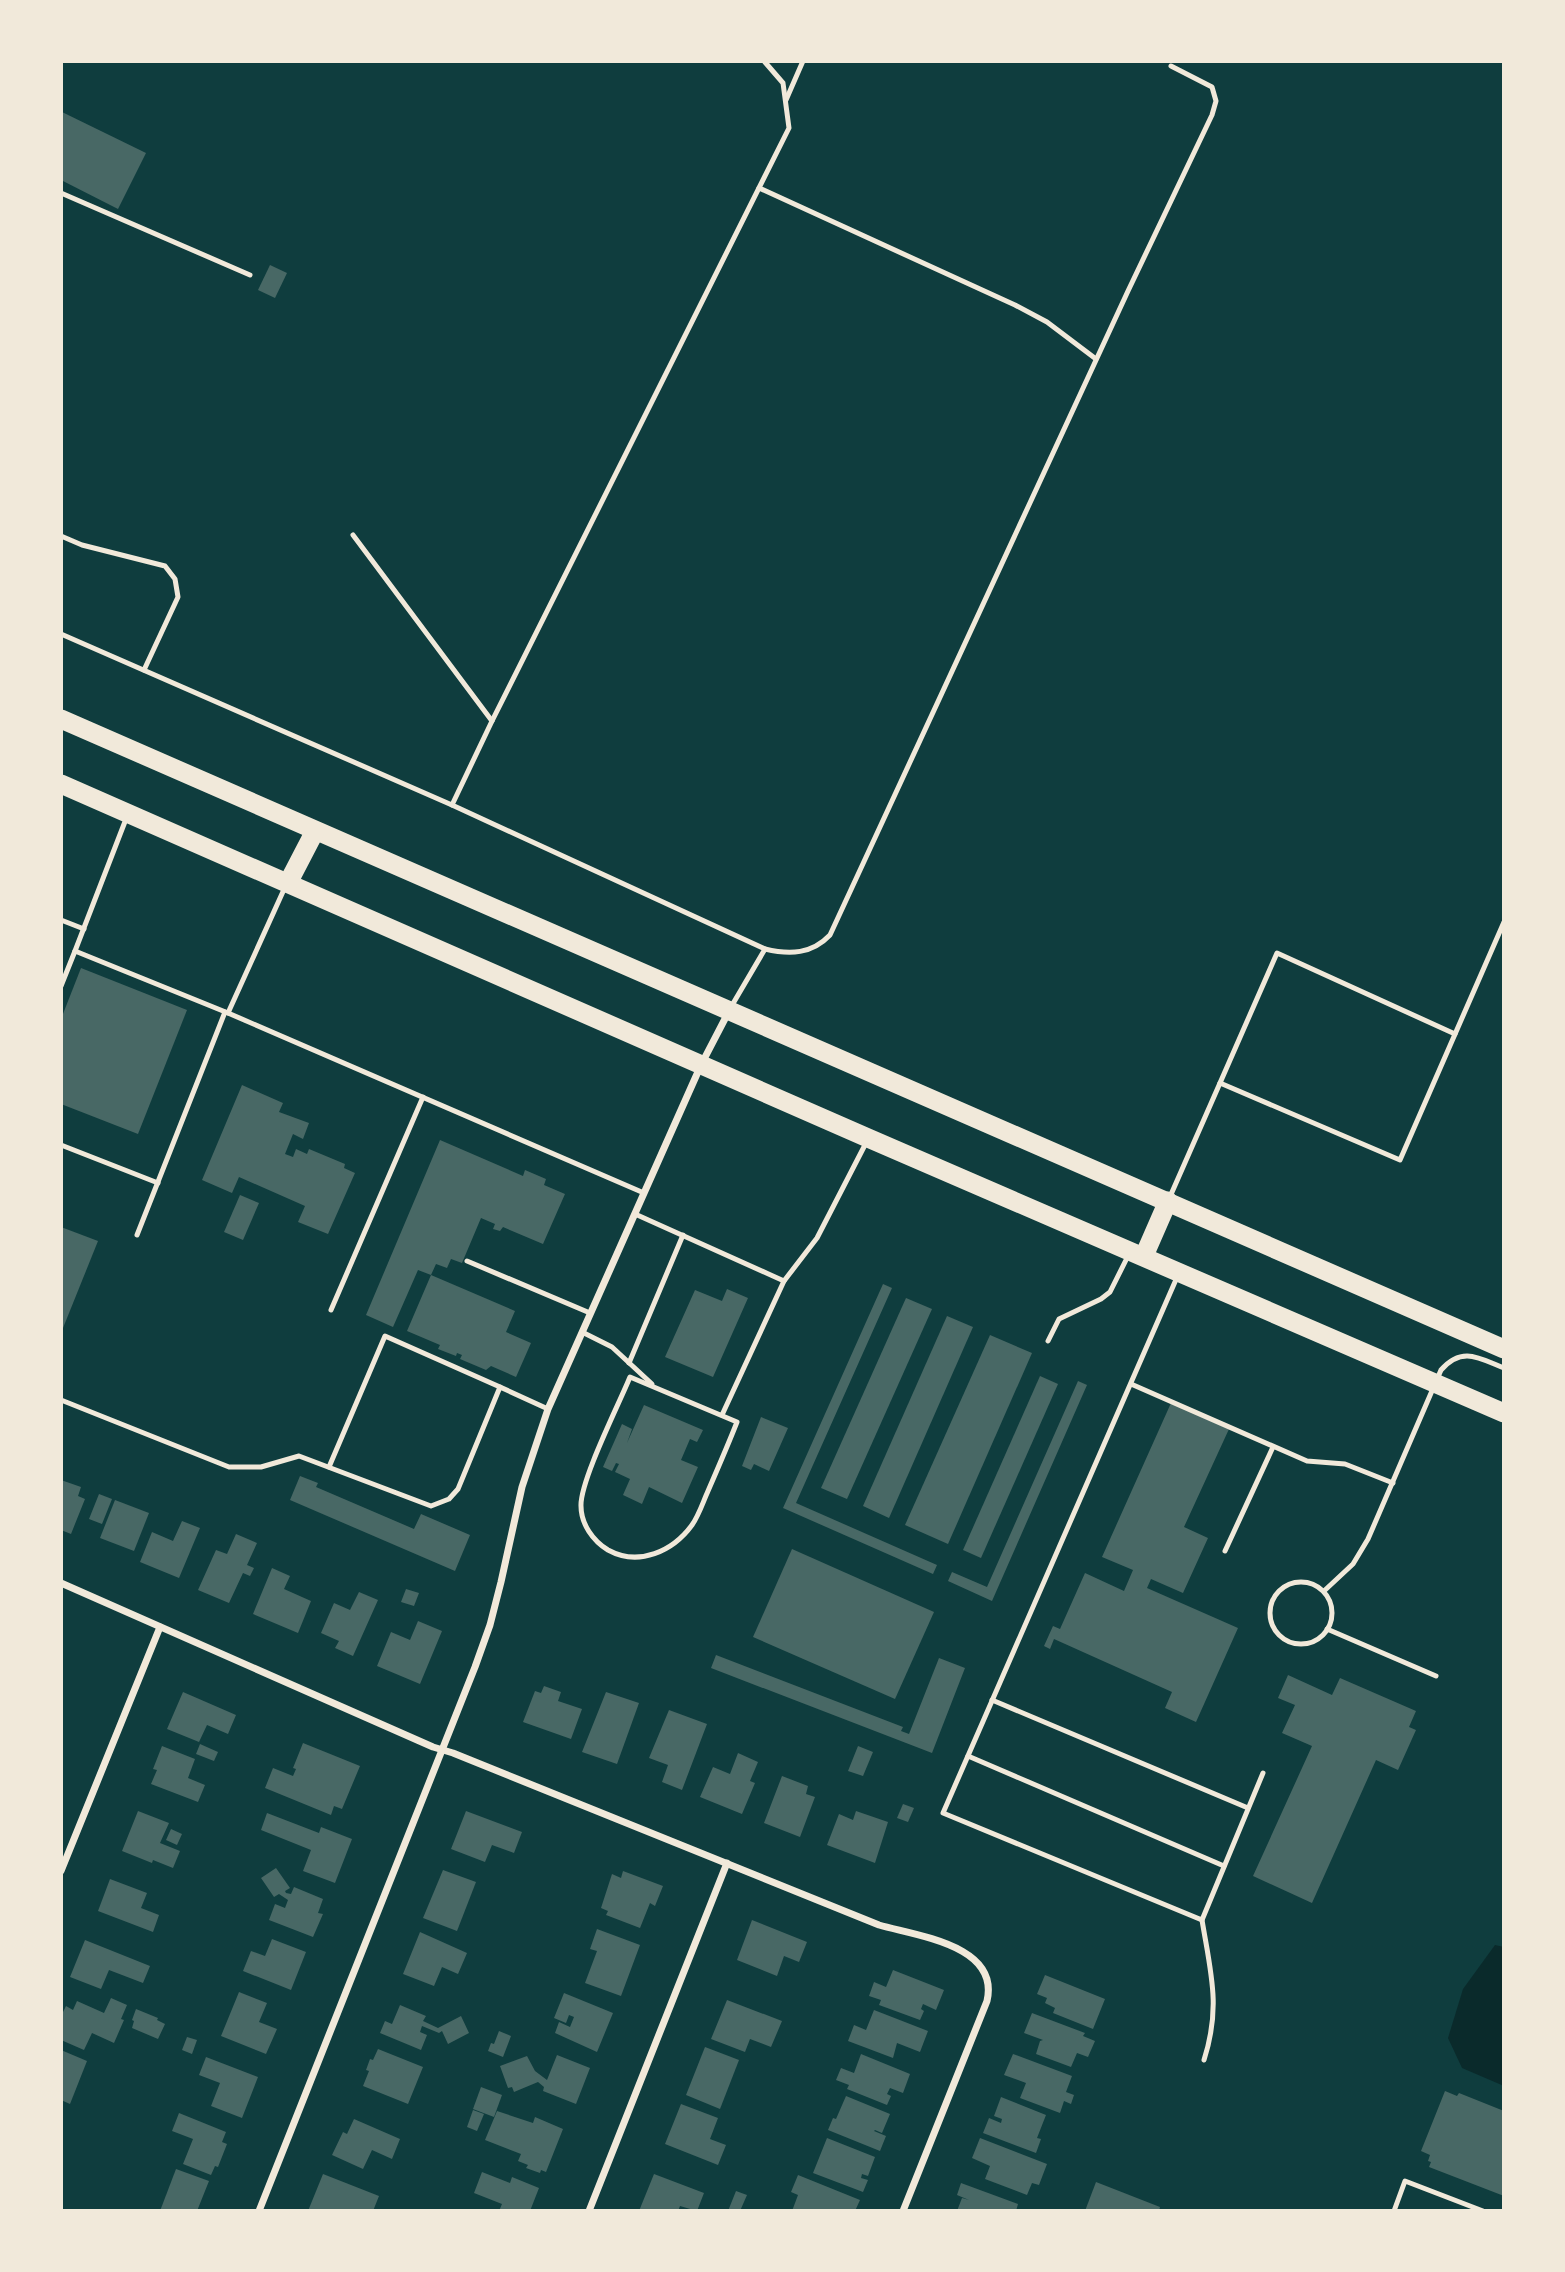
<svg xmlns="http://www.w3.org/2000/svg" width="1565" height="2272" viewBox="0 0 1565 2272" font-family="Cabin,sans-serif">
<rect width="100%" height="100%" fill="#0f3d3e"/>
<!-- water -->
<polygon fill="#0a2a2b" points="1495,1945 1504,1947 1504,2086 1462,2068 1448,2038 1463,1989"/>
<!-- building -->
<g fill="#486865">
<polygon points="62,112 146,153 118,209 61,180"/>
<polygon points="270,265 287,273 275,298 258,290"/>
<polygon points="81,968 187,1010 138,1134 61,1104 61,1019"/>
<polygon points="242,1085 283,1103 279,1112 309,1123 303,1139 293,1134 285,1154 293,1157 296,1149 307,1154 309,1149 345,1164 344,1168 355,1173 328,1234 298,1222 305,1206 239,1177 232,1193 202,1180"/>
<polygon points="440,1140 523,1176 525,1170 546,1179 544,1185 565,1194 543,1244 503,1227 500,1231 493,1229 495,1224 481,1218 462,1263 451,1259 447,1268 436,1264 431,1275 418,1270 393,1327 366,1315"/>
<polygon points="240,1195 259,1203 243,1240 224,1232"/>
<polygon points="61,1227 98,1241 61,1333"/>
<polygon points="431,1275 515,1311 506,1332 531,1343 516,1377 491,1366 486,1370 460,1359 462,1355 457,1353 456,1356 438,1349 440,1345 407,1331"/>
<polygon points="883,1284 892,1288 796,1503 937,1565 933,1574 783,1508"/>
<polygon points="727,1289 748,1298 713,1377 665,1357 695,1290 722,1301"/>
<polygon points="906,1298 932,1309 847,1499 821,1488"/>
<polygon points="947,1316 973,1327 889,1518 863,1506"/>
<polygon points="990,1335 1032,1353 948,1544 905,1525"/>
<polygon points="1040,1376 1058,1384 981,1558 963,1550"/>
<polygon points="1078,1381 1087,1385 992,1601 948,1581 952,1572 987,1587"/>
<polygon points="1171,1403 1229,1429 1184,1527 1208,1538 1183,1593 1151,1579 1147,1588 1238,1628 1196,1722 1165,1708 1172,1692 1054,1639 1050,1649 1044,1646 1053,1626 1060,1629 1085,1573 1124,1591 1133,1570 1102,1557"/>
<polygon points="644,1405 703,1430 697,1442 690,1439 681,1460 698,1467 682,1503 649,1487 642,1504 623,1495 630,1479 615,1472 619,1464 616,1463 612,1471 603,1467 622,1424 632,1429 627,1443"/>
<polygon points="761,1417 788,1428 769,1471 754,1464 751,1470 742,1466"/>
<polygon points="300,1476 318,1483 316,1487 414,1529 421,1514 470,1535 455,1571 290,1500"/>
<polygon points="61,1480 81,1487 78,1496 85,1499 71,1534 61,1530"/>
<polygon points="99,1494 112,1499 102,1524 89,1519"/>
<polygon points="115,1500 149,1513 134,1551 100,1538"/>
<polygon points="182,1521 200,1528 179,1578 140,1562 152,1532 173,1541"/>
<polygon points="236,1534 257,1543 247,1565 254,1568 250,1576 243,1573 229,1603 198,1590 216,1550 227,1554"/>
<polygon points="792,1549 934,1612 895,1699 753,1637"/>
<polygon points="272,1568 290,1576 284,1589 311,1601 298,1633 253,1614"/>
<polygon points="406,1589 419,1593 414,1606 401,1602"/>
<polygon points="359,1592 378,1600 353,1656 335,1648 339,1641 321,1633 334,1603 350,1610"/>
<polygon points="418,1621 442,1631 420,1684 377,1666 391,1632 410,1640"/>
<polygon points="716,1655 903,1727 901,1731 909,1734 939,1658 965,1668 932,1753 711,1668"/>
<polygon points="1288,1675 1332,1695 1340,1678 1416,1711 1409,1727 1416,1730 1398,1770 1376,1760 1312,1903 1253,1876 1312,1746 1282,1733 1295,1705 1278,1698"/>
<polygon points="544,1686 561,1692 558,1701 582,1709 571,1739 523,1722 535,1691 541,1693"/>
<polygon points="183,1692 236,1715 228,1734 207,1725 199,1742 167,1729"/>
<polygon points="606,1692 639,1703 617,1764 582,1752"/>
<polygon points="669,1710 707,1724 682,1790 662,1782 668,1765 649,1758"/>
<polygon points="303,1743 360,1766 342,1809 334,1806 331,1815 265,1788 273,1768 293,1776 296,1769 293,1768"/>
<polygon points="200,1744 218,1752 214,1761 196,1754"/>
<polygon points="162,1746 195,1759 188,1778 205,1785 198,1802 151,1784 157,1770 153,1769"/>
<polygon points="858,1746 873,1752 863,1776 848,1771"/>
<polygon points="738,1753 758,1762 750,1781 755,1783 742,1814 700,1797 713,1767 730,1774"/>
<polygon points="782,1776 808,1786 806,1794 815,1797 800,1837 764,1823"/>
<polygon points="903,1804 914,1808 908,1822 897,1818"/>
<polygon points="138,1811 169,1823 160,1843 180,1851 173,1868 153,1860 152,1863 122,1851"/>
<polygon points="466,1811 522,1832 514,1853 492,1845 485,1862 451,1849"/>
<polygon points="856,1811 888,1822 875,1863 827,1845 839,1814 853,1820"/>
<polygon points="267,1813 319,1833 321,1827 352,1839 335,1883 303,1871 311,1850 261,1830"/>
<polygon points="171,1829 182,1834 177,1845 166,1840"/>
<polygon points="276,1868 290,1888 285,1891 286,1893 291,1894 294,1887 323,1899 318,1913 323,1914 313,1937 269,1920 275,1904 285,1908 288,1900 279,1894 274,1897 261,1878"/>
<polygon points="443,1870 476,1882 457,1931 423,1918"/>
<polygon points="623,1871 663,1886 655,1906 650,1903 640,1928 606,1915 608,1911 601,1908 612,1874 621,1878"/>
<polygon points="110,1879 147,1893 141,1908 159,1915 153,1932 98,1911"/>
<polygon points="752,1920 807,1942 799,1962 784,1956 777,1976 737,1960"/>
<polygon points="597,1929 640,1945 621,1996 585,1983 597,1951 590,1949"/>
<polygon points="420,1932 467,1953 458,1974 442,1967 434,1986 403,1974"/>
<polygon points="272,1939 306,1952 291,1990 243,1971 251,1951 265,1956"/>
<polygon points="85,1940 150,1966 143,1983 109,1970 101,1989 70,1977"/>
<polygon points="893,1970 944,1990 936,2010 923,2004 921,2009 924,2011 920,2020 879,2005 881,2000 869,1996 874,1982 886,1987"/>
<polygon points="1045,1975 1105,1999 1093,2029 1053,2013 1055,2008 1045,2003 1047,1998 1037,1994"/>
<polygon points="239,1992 267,2003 259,2022 277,2029 266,2054 221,2036"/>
<polygon points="564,1993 613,2013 597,2052 555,2033 559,2022 570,2027 574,2017 569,2015 566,2023 554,2018"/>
<polygon points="111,1998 127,2005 121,2019 124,2020 114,2043 92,2033 84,2050 61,2040 61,2016 66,2006 73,2010 77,2001 104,2013"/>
<polygon points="727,2000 782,2021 771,2047 750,2039 745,2052 711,2039"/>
<polygon points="400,2005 426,2016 423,2021 438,2028 461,2016 469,2033 448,2044 442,2031 439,2033 422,2026 420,2032 427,2035 421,2050 380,2033 385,2021 392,2024"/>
<polygon points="136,2009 158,2018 157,2020 165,2024 158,2039 132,2028 134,2021 132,2020"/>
<polygon points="874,2010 928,2031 920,2052 897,2043 893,2058 848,2041 854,2025 866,2030"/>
<polygon points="1032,2013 1085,2033 1083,2036 1095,2041 1088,2057 1077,2053 1071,2067 1036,2054 1040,2041 1043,2040 1024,2033"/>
<polygon points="499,2031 511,2036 503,2057 488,2051 491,2043 494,2044"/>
<polygon points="187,2037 197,2040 192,2054 182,2050"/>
<polygon points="705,2047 739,2060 720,2109 686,2095"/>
<polygon points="378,2049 423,2067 408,2104 363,2086 369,2071 366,2070 370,2059 373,2060"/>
<polygon points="61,2050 87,2061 70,2104 61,2100"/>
<polygon points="861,2054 910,2074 903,2093 890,2088 887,2094 891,2096 887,2105 847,2089 849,2085 836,2080 841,2068 854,2073"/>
<polygon points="1013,2054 1072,2076 1066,2092 1074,2095 1071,2104 1064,2101 1060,2113 1020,2098 1026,2083 1004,2075"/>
<polygon points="557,2055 590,2068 576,2104 543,2091 544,2087 538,2082 514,2092 512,2087 508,2088 500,2066 527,2056 535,2071 547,2080"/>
<polygon points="206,2057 258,2077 242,2118 211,2106 220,2083 199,2075"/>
<polygon points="481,2087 502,2095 494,2117 473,2109"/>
<polygon points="1445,2091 1457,2096 1459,2093 1504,2111 1504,2196 1429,2167 1431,2162 1428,2161 1430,2155 1421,2151"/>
<polygon points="846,2096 890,2114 882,2133 875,2130 874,2131 886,2136 880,2151 828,2130 833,2118 836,2119"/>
<polygon points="1001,2097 1046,2115 1037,2138 1041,2139 1036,2153 983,2133 989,2118 1001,2123 1002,2119 994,2116"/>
<polygon points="681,2104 718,2118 710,2139 726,2145 718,2165 665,2144"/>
<polygon points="473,2110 484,2114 477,2131 467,2127"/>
<polygon points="497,2111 533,2123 535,2117 563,2129 546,2172 541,2170 540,2173 526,2168 528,2165 518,2161 521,2154 485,2140"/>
<polygon points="179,2113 226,2132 222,2142 227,2144 218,2167 215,2166 211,2175 183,2164 193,2139 172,2131"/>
<polygon points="354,2119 400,2139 392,2159 372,2150 363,2169 332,2155 343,2132 347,2134"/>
<polygon points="827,2138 875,2157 868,2176 862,2174 861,2178 868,2180 863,2192 813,2173"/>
<polygon points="980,2138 1047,2164 1039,2185 1032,2183 1027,2195 985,2179 990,2166 972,2158"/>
<polygon points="176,2169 209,2181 197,2211 160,2211"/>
<polygon points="482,2172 510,2183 512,2177 539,2188 530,2211 499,2211 502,2204 474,2193"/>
<polygon points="323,2174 379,2196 373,2211 308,2211"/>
<polygon points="654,2174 704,2193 697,2211 680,2206 678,2211 639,2211"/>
<polygon points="798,2175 860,2200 855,2211 792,2211 798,2195 791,2192"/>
<polygon points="1096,2182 1160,2207 1159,2211 1085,2211"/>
<polygon points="961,2183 1018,2204 1016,2211 957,2211 962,2198 969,2200 957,2195"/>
<polygon points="736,2191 747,2195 740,2211 728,2211"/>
</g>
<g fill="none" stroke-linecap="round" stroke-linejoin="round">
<!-- service -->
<g stroke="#f1e9da" stroke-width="5">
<polyline points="786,100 803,61"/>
<polyline points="759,188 1015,305 1047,322 1096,359"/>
<polyline points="61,193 250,275"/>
<polyline points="353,535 492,721"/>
<polyline points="61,536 82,545 165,566 175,579 178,597 144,670"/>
<polyline points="61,634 452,805"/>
<polyline points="126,819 75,951 228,1013 644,1193"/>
<polyline points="61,920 84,929"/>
<path d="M765,949C790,955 812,954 830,935L1128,291L1212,115L1216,101L1212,87L1171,66"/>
<polyline points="61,986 75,951"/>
<polyline points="731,1007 765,949 452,805 492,721 789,128 783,83 764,61"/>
<polyline points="228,1013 286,885"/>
<polyline points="1220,1083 1277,953 1455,1034"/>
<polyline points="61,1145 158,1183"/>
<polyline points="1169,1199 1220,1083 1400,1160 1504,922"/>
<polyline points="635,1214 784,1281 817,1238 867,1141"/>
<polyline points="137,1235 225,1012"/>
<polyline points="467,1261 590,1313"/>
<polyline points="1178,1275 943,1813 1202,1920 1263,1773"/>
<polyline points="331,1310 423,1097"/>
<polyline points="582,1332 612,1347 652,1384"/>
<polyline points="1048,1341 1059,1319 1101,1299 1110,1292 1128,1256"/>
<polyline points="629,1363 683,1235"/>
<path d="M630,1377L737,1422C728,1445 718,1468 708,1491C703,1502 699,1515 692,1525C673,1551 639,1567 608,1550C593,1541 581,1524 581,1506C580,1481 619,1404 630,1377Z"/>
<polyline points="1131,1384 1307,1461 1345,1464 1393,1483"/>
<polyline points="61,1400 229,1467 261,1467 299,1456 431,1506 449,1499 458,1489 500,1387 548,1409"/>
<polyline points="722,1415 784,1281"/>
<polyline points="329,1467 385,1336 500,1387"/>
<polyline points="1225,1551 1273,1447"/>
<circle cx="1301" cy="1613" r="31"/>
<path d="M1324,1591L1353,1564L1368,1539L1441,1370C1462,1346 1479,1358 1504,1368"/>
<polyline points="1327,1629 1436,1676"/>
<polyline points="992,1700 1248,1808"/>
<polyline points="968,1756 1224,1866"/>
<path d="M1202,1920C1211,1974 1221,2007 1204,2060"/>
<polyline points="1394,2211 1405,2181 1483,2211"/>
</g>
<!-- minor -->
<g stroke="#f1e9da" stroke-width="7">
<path d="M61,1583L433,1747L453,1753L879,1925C917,1936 1000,1945 987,2001L903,2211"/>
<polyline points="61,1871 160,1627"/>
<polyline points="259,2211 475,1667 490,1625 501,1582 522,1487 548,1409 701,1065 728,1013"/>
<polyline points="589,2211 727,1863"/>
</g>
<!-- trunk -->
<g stroke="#f1e9da" stroke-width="19">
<polyline points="61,719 1504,1349"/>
<polyline points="61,784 868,1138 1504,1413"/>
<polyline points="288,883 315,831"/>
<polyline points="1144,1256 1168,1201"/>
</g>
</g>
<!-- border -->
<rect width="1565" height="2272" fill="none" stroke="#f1e9da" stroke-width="126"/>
</svg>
